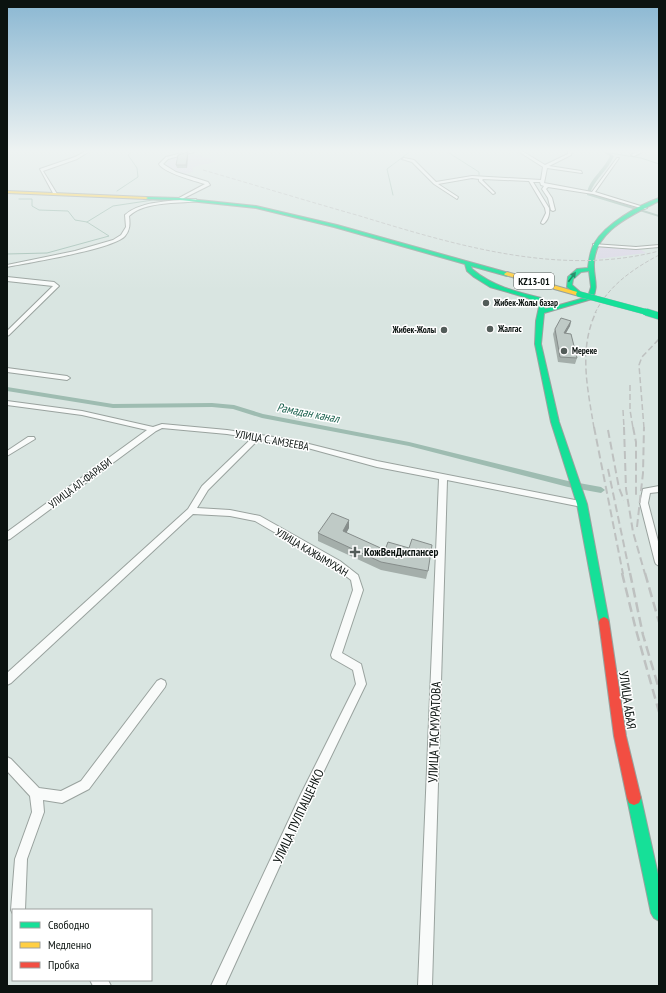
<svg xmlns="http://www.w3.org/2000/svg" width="666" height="993" viewBox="0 0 666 993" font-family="'PT Sans Narrow',sans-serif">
<rect width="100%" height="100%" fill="#d9e5e1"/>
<!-- green -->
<g fill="#dbd8e6">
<path d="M193,153L216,161C208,165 200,164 192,168L193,172L183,174L166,166L169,159Z"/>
<polygon points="599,247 641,250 646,253 597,259"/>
</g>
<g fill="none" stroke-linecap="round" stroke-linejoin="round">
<!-- stream -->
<g stroke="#9ebcb1" stroke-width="1">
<polyline points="446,151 479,172 479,175"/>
<polyline points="609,153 641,158 659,164"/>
<polyline points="117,191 138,177 137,168 128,155 133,151"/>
<polyline points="393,195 387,169 411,151"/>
<polyline points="87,222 113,206 153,200 171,201"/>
<polyline points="7,254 47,253 109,236 87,222 75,220 68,211 39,210 32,206 32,199 19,199"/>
</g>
<!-- canal -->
<g fill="#9ebcb1" fill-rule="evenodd">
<path d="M602,151H606L614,156C608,170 595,179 590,193L659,215V217L587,195C587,181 604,170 610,156Z"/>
<polygon points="7,387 113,404 212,403 234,405 263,414 409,442 568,481 601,487 605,490 601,493 568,487 409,446 262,418 233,409 212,407 113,408 7,391"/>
</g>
<defs>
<g id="street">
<polygon points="86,151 90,151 77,159 43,171 57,194 54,195 40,169 75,157"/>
<path d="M191,151H197L168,159L163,164L176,172L208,182L210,185L180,200L179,198L205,184C195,181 164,173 159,164L166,157Z"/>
<path d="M518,151H522L545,165L568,154V151H572L571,155L549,166L581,171L582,173L547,168L544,183L592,192L617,158H619L595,192L647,208L644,209L593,194L548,187L546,189L552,198L555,210L553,211L551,210L548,198L542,189L544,186L541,185L540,182H533L549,208C550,214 548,221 543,224L541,223L546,213L545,208L529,181L483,179L482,180L495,193L493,194L479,181V179L472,178L438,184L458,197L457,199L434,184L412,162L402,159L404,158L414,160L436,182L472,176L541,180L543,167Z"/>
<polygon points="639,151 644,151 634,156 631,155"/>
<path d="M196,199L197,201C177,204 145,201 129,216C130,224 130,230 125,236C114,249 27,263 7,267V265L75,251L113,240L121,235L126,227L125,215C142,200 175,201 196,199Z"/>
<polygon points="593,244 636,247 659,245 659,247 636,249 595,246 593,245"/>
<polygon points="7,277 54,282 59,286 9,335 7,336 7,331 53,286 7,281"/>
<polygon points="7,368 67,376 70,378 67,380 7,372"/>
<polygon points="7,401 82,411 153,427 162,424 227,430 293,440 377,461 585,502 586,504 582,507 447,480 432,986 418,986 439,479 377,467 293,444 259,439 208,490 197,508 230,510 260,516 340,561 358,575 363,590 342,653 361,664 366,684 309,802 225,986 211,986 301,794 356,684 353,670 332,658 331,655 353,590 351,580 334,567 255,521 230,516 193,514 11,683 7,685 7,673 188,509 202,486 252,438 227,434 162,428 156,431 10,539 7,540 7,532 147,430 82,415 7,405"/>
<polygon points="28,437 34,437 35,439 7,456 7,451"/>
<polygon points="659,486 659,492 650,493 648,503 659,545 659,566 656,564 655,562 640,503 643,489"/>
<polygon points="161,679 165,681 166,684 165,687 89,789 62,803 43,800 44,812 27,859 25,910 13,910 13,914 11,910 15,859 32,812 30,796 7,771 7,757 11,759 39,788 61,791 81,781 157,681"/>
<polygon points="90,980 108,980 111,986 93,986"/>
</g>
<g id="fast">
<path d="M146,197L180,198L256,206L337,225L509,273L510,274L507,276L471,266L472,269C492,286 516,292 541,298V300L538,301L544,306L545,309L588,297L591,287L589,271L581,272L573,279L572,285L580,292V294H576L567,287L568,277L577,269L588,268C589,259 590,251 594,244C605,224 639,205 659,198V201C633,215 592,231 594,267C594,278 599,288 592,299L544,313L541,344L559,422L587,504L609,622L608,625L604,627L600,625L599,622L577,504L551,422L535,344L536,321L539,307L528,298L490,287L474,277L467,271L465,264L334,227L256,208L180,200L144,199Z"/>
<polygon points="634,791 639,793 641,798 659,879 659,921 654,918 651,913 627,798 629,793"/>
</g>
<g id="slow">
<polygon points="7,191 146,197 148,198 146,199 7,193"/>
<polygon points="507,272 581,293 582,294 579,296 505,275 504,274"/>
</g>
<polygon id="jam" points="604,617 608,619 609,622 626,736 641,798 639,803 634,805 629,803 627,798 614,736 599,622 600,619"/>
</defs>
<!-- street casing -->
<use href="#street" stroke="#99a29e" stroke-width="2"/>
<!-- fast casing -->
<use href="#fast" stroke="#99a29e" stroke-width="2"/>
<!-- slow casing -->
<use href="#slow" stroke="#99a29e" stroke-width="2"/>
<!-- jam casing -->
<use href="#jam" stroke="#99a29e" stroke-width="2"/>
<!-- street -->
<use href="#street" fill="#f9fbfa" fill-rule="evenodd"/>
<!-- fast -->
<use href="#fast" fill="#16e098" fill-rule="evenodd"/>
<!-- slow -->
<use href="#slow" fill="#ffcf43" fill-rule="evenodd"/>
<!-- jam -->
<use href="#jam" fill="#f24e42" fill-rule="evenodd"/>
<!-- rail-far3 -->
<g stroke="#bec1c0" stroke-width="1" stroke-dasharray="4 2" stroke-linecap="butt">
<path d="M203,170C255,185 307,201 360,216C455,245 560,277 659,251"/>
<path d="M595,313C609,285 633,269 659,255"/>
</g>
<!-- rail-far2 -->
<g stroke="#bec1c0" stroke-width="1.5" stroke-dasharray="6 3" stroke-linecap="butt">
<polyline points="630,385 630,410 633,428"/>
<polyline points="623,410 624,428"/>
<path d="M594,428C588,390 578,350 596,312"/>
<polyline points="644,428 639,365 642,357 659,339"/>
</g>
<!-- rail-far1 -->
<g stroke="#bec1c0" stroke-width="2" stroke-dasharray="8 4" stroke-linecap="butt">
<polyline points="594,427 623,574"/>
<polyline points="624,427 626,489 633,532 645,574"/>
<polyline points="633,427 636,442 636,498"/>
<polyline points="608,430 619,488 624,500"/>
<polyline points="608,469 630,574"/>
<polyline points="637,527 643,473 644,427"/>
</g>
<!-- rail -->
<g stroke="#bec1c0" stroke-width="2.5" stroke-dasharray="10 5" stroke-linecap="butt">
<polyline points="622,573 636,630 659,712"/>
<polyline points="630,573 643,635 659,689"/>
<polyline points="645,573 659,622"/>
</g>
<defs>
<polyline id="fast-bridge-far1" points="579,294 650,313"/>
<polyline id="fast-bridge" points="646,312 659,316"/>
</defs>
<!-- fast-bridge-far1 casing -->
<use href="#fast-bridge-far1" stroke="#acacb6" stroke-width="6" stroke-linecap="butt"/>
<!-- fast-bridge casing -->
<use href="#fast-bridge" stroke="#acacb6" stroke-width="8" stroke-linecap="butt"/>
<!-- fast-bridge-far1 -->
<use href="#fast-bridge-far1" stroke="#16e098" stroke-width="5.5"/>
<!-- fast-bridge -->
<use href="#fast-bridge" stroke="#16e098" stroke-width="7"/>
</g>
<!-- wall -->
<g fill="#a4aeaa">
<polygon points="188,152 188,155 187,168 177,168 176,165"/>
<polygon points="571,321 570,326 566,333 577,358 575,364 558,362 553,334 555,329"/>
<polygon points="349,520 349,528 346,533 428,571 426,579 381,570 318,541 318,533"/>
</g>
<!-- shaded-wall -->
<g fill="#868d8b">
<polygon points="188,152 188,155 187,168 186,165"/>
<polygon points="571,321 570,326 563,338 564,333"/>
<polygon points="349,520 349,528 343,539 343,531"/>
</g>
<!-- building -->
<g fill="#bfcac6" stroke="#868d8b">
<polygon points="188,152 186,165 176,165 178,155"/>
<polygon points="561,318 571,321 564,333 571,334 577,358 560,357 555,329"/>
<polygon points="332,513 349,520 343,531 385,550 388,542 409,548 412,539 432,545 428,571 381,562 318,533"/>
</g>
<!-- one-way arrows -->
<defs><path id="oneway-solid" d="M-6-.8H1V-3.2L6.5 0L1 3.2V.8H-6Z"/></defs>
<use fill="#11845b" href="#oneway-solid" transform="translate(572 277) rotate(-53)"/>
<!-- sky -->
<linearGradient id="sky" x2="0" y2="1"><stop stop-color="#8ab7d2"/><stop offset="0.52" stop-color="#eef3f2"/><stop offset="1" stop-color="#eef3f2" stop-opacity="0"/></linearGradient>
<rect width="666" height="290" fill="url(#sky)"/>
<!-- markers -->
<g fill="#535c59" stroke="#fff" stroke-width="1.5">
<circle cx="486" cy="303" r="4"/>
<circle cx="490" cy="329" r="4"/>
<circle cx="444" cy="330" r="4"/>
<circle cx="564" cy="351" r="4"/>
<path d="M353 546h4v4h4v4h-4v4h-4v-4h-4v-4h4z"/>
</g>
<g text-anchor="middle" stroke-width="3" stroke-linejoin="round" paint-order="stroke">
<!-- far-poi labels -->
<g font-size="9" font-weight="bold" fill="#0b1310" stroke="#fff" text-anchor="start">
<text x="494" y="306">Жибек-Жолы базар</text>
<text x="498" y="332">Жалгас</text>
<text x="436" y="333" text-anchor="end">Жибек-Жолы</text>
<text x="572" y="354">Мереке</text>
</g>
<!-- shield labels -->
<rect fill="#fff" stroke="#545a58" stroke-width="1" x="514" y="273" width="40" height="16" rx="3"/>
<g font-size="10" font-weight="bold" fill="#0b1310">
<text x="534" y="285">KZ13-01</text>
</g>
<!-- street labels -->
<g font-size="11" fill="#0b1310" stroke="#fff">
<text transform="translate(272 440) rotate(10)" y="4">УЛИЦА С. АМЗЕЕВА</text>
<text transform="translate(80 483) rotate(-37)" y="4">УЛИЦА АЛ-ФАРАБИ</text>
<text transform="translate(312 552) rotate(31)" y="4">УЛИЦА КАЖЫМУХАН</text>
</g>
<!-- poi labels -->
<g font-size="11" font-weight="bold" fill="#0b1310" stroke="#fff" text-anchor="start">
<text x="364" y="556">КожВенДиспансер</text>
</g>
<!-- water labels -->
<g font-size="12" font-style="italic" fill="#185f4c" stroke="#fff">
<text transform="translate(308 413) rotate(11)" y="4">Рамадан канал</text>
</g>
<!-- near-street labels -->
<g font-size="13" fill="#0b1310" stroke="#fff">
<text transform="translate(628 700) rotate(82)" y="5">УЛИЦА АБАЯ</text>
<text transform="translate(434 732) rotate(-88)" y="5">УЛИЦА ТАСМУРАТОВА</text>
<text transform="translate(298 816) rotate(-65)" y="5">УЛИЦА ПУЛПАЩЕНКО</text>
</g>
</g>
<!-- border -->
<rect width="666" height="993" fill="none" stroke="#0b1310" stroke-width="16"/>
<!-- legend -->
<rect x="12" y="909" width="140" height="72" fill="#ffffff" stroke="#9da19f"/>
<rect x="20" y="922" width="20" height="6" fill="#16e098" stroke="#9da19f"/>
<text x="48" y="929" font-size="12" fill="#0b1310">Свободно</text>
<rect x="20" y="942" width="20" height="6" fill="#ffcf43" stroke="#9da19f"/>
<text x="48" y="949" font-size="12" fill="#0b1310">Медленно</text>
<rect x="20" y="962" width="20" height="6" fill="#f24e42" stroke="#9da19f"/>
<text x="48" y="969" font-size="12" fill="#0b1310">Пробка</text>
</svg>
